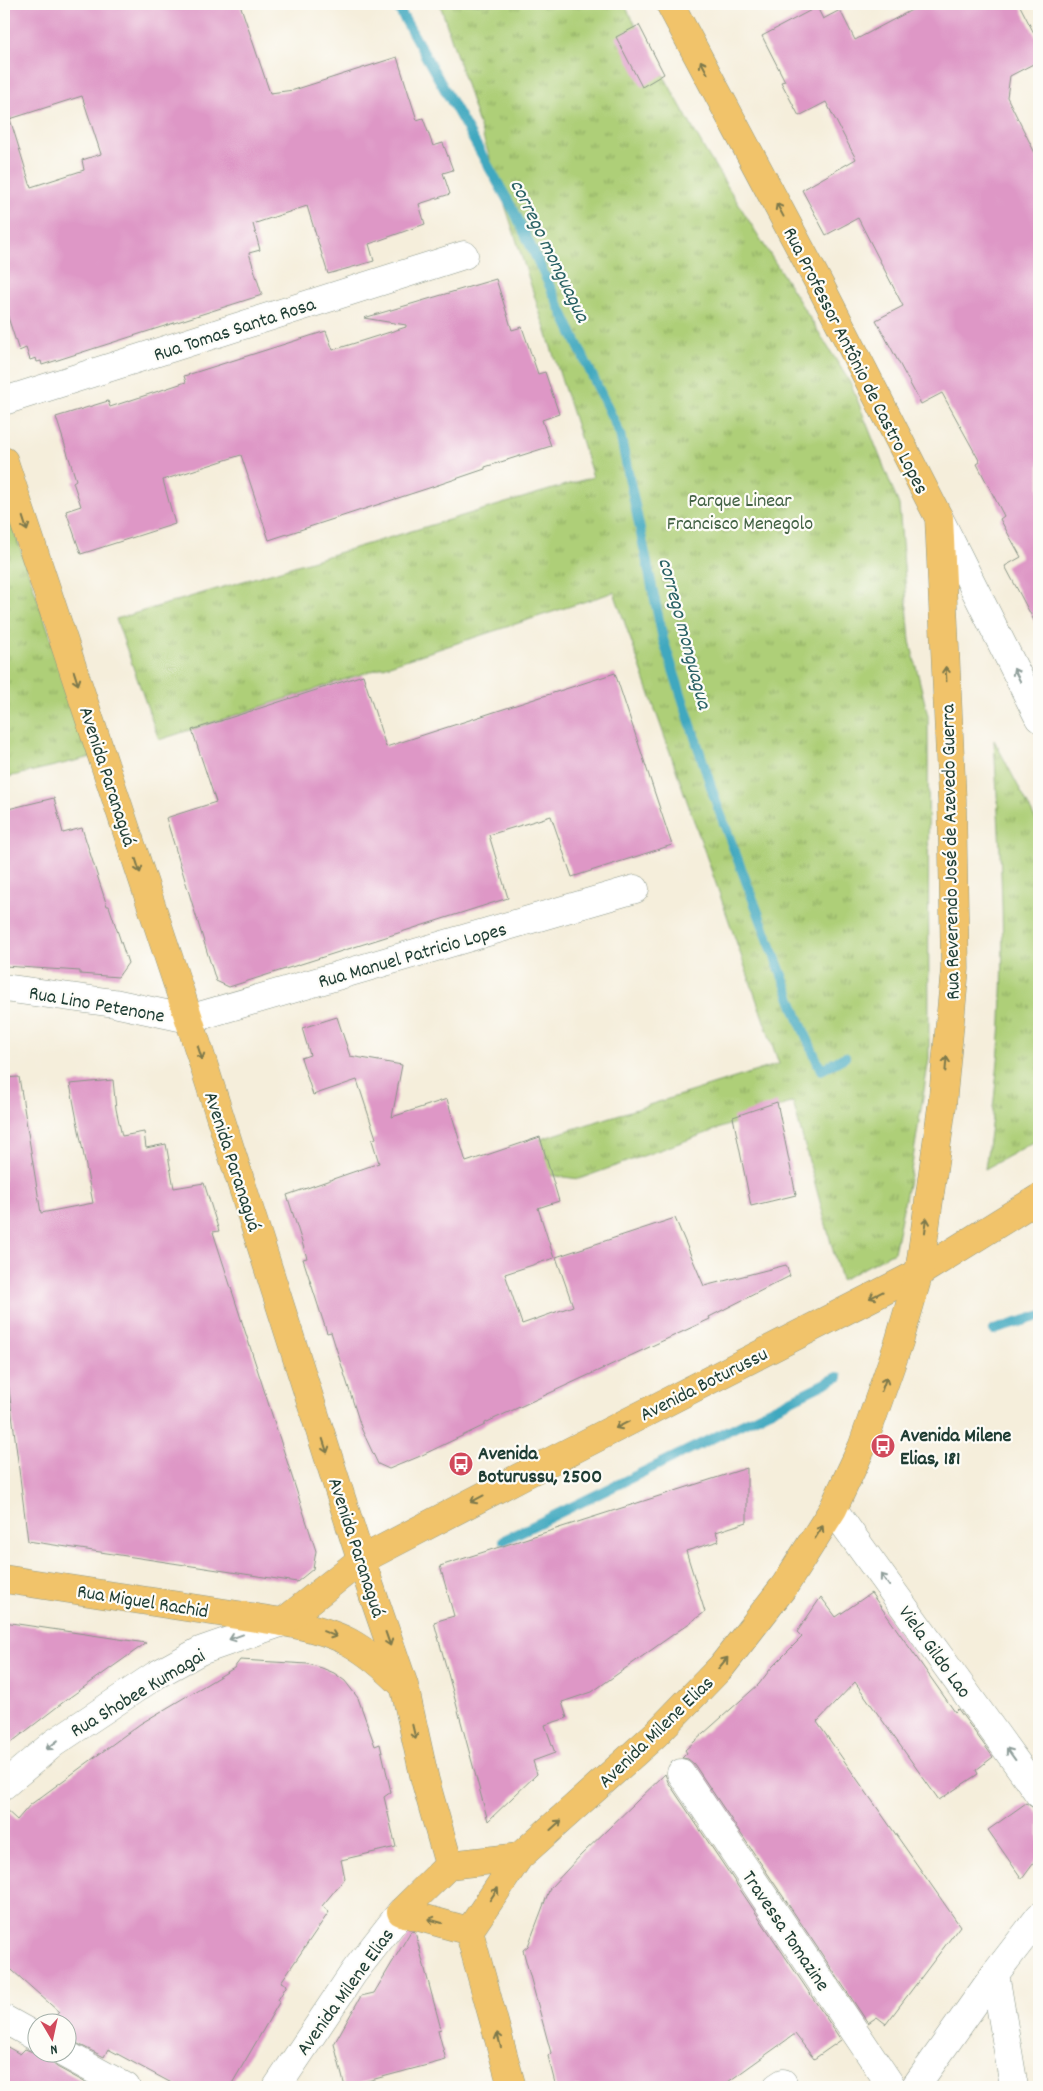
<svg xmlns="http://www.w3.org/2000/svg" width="1043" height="2091" viewBox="0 0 1043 2091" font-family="Dekko,sans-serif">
<defs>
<pattern id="park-tufts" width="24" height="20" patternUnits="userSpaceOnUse" patternTransform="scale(1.25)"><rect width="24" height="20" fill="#aecf78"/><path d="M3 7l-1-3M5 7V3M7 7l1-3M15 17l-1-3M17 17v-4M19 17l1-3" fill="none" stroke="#8da963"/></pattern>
</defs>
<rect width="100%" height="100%" fill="#fdfcf7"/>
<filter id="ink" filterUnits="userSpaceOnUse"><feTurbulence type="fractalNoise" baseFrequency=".02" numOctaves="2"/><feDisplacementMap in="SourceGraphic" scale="10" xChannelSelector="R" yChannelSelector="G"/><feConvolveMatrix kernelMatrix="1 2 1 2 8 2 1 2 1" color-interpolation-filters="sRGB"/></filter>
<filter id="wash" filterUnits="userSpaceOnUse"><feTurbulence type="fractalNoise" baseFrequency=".0096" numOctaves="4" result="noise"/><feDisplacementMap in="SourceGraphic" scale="20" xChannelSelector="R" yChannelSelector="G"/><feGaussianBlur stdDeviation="1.12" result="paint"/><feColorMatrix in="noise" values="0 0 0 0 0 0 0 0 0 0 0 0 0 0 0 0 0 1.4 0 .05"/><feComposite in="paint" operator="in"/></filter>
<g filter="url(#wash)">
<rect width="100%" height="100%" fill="#f5eedb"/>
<!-- park -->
<g fill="url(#park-tufts)" stroke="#668656">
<polygon points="440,4 624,4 706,152 851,384 899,505 910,641 928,716 929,1059 912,1165 894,1252 841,1280 793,1102 579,1179 549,1175 484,1157 779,1064 614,592 159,740 116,619 593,477"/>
<polygon points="4,501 92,757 4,778"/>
<path d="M994,740L1039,826V1139L985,1169C992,1120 998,1071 1001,1021C1006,928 999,833 994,740Z"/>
</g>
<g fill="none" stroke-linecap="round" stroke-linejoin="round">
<!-- stream -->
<g stroke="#3fa8bf" stroke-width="10">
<polyline points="396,4 515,213 620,434 663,639 717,805 799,1020 821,1070 845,1057"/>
<polyline points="994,1330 1039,1316"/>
<polyline points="504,1540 838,1377"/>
</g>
</g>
<g id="blocks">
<!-- building -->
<g fill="#de97c6" fill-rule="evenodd">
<path d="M4,4H240L270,93L294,90L397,57L417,120L423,118L433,146L443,143L453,170L443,173L450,194L419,204L425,224L369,244L374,261L328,274L307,206L253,224L260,250L249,253L262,295L42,365L41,361L37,362L36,358L30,360L26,348L19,351L4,305ZM82,96L101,154L82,160L84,170L31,187L10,119Z"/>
<polygon points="923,4 1019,4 1039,43 1039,61 1010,76 1007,97 1039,161 1039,630 1005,566 1021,557 1000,519 1004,516 977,464 980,462 942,393 921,404 876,320 903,306 858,218 826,235 802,190 856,159 826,102 799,116 781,82 785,81 762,36 817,7 823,19 840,10 855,40"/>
<polygon points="639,25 664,74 642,87 616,37"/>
<polygon points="496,279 512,330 522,327 538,374 545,372 559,414 542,420 551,446 485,467 485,469 432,487 269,540 241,455 163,480 175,524 81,554 66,511 81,506 73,482 76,480 56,417 108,401 110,407 186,382 184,376 326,331 333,350 406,327 406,325 364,318"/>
<polygon points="615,673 672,845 572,877 551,816 489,835 508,898 229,987 216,981 166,818 216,802 192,730 363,675 386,747"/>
<polygon points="54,798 63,833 82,828 107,906 109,906 128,963 118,977 80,974 80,971 4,966 4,810"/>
<polygon points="337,1017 350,1056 402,1065 392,1117 447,1099 466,1162 540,1137 559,1201 538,1208 554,1258 505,1274 522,1324 573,1306 556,1257 675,1218 704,1286 786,1265 790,1276 709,1317 710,1319 485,1423 485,1425 418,1457 389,1469 378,1464 362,1430 331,1332 327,1333 303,1259 307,1258 287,1195 379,1163 372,1140 376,1138 357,1080 313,1095 301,1058 310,1055 302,1028"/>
<polygon points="19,1077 41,1213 93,1203 70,1084 113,1080 116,1109 122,1136 144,1132 146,1148 166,1144 174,1188 204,1183 219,1231 213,1232 316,1551 313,1569 297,1582 28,1541 4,1350 4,1078"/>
<polygon points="777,1102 796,1195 751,1206 733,1117"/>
<polygon points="747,1468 747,1522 716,1532 719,1541 686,1551 705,1612 592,1692 562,1702 567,1718 545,1725 555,1753 533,1761 537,1774 488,1821 434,1622 454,1616 440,1566"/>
<polygon points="871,1593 955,1712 958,1709 993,1757 976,1770 978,1774 939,1800 855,1682 817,1722 960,1926 886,2024 877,2017 868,2023 694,1764 688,1759 682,1758 687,1753 685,1750 759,1684 772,1667 802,1637 797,1632 821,1597 836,1617"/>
<polygon points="4,1622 146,1643 66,1700 4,1748"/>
<polygon points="240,1660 308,1664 322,1668 334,1673 345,1681 358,1698 375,1746 380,1744 391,1792 384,1797 396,1847 341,1860 345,1878 322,1906 329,1912 281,1982 287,1985 278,2000 280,2001 230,2087 179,2087 108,2049 104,2057 68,2039 68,2024 48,2024 59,2012 4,1963 4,1808 17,1820 30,1805 140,1724 234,1668"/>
<polygon points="665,1774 668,1782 841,2040 814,2059 795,2034 721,2087 556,2087 548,2056 551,2053 523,1950 528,1946 550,1888 581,1855"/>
<polygon points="1026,1803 1034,1808 1039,1816 1039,1856 1022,1879 988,1830"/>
<polygon points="411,1931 415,1932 441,2029 438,2030 446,2060 345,2087 334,2044 361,1996 374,1993"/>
<polygon points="4,2045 20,2054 25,2049 38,2054 50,2054 51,2062 57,2067 88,2084 86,2087 4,2087"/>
</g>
</g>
</g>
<g filter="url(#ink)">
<use href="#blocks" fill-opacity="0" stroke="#8a9688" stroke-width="1"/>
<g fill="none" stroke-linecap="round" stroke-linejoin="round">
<defs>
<g id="minor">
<polyline points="4,401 464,255"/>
<polyline points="939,518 1039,718"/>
<polyline points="4,988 114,1003 189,1019 635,889"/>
<polyline points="833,1509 1039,1794"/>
<polyline points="681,1773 892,2087"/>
<polyline points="4,1785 54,1743 156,1675 200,1651 283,1622"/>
<polyline points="995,1974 1014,2087"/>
<polyline points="4,2019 38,2038"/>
<polyline points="65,2054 126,2087"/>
<polyline points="277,2087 354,1972 401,1912"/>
<polyline points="777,2087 783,2083"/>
<polyline points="915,2087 995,1974 1039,1917"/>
</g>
<g id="major">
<polyline points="4,461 189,1019 361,1560 404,1685 425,1780 449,1865"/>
<path d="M4,1579L283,1622C305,1626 328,1631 349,1642C369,1653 387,1669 403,1685"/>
<polyline points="283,1622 361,1560 520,1477 919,1273 1039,1198"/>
<polyline points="469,1931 401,1912 449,1865 519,1857"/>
<polyline points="512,2087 469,1931 519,1857 656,1734 722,1666 785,1585 833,1509 862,1447 899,1342 919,1273 942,1106 955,969 952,800 939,518 823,291 670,4"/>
</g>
</defs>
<!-- minor casing -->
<use href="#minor" stroke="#8a9688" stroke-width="29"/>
<!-- major casing -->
<use href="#major" stroke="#8a9688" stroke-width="29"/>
<!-- minor -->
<use href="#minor" stroke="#fff" stroke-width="28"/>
<!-- major -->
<use href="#major" stroke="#f1c36a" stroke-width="28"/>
</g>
<!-- one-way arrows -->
<defs><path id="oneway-shaft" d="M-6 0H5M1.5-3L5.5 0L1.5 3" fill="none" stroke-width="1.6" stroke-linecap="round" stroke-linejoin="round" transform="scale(1.25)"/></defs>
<g stroke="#7d794c">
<use href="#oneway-shaft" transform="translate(704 67) rotate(-118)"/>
<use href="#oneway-shaft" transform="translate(780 210) rotate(-118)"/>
<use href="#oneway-shaft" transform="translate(25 524) rotate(72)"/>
<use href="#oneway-shaft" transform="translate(946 674) rotate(-93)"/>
<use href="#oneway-shaft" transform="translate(76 678) rotate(72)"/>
<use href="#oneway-shaft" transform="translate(138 866) rotate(72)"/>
<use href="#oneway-shaft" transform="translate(200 1053) rotate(72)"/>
<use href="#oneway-shaft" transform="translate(946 1064) rotate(-85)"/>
<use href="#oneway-shaft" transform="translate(926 1225) rotate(-82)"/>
<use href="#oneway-shaft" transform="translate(876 1295) rotate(153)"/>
<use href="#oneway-shaft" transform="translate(884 1384) rotate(-70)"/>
<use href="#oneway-shaft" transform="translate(622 1425) rotate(153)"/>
<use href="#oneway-shaft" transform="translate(325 1446) rotate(72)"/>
<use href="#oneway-shaft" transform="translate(477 1499) rotate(152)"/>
<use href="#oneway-shaft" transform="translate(819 1532) rotate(-58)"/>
<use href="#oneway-shaft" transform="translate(330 1634) rotate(22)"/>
<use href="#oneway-shaft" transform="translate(388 1639) rotate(71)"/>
<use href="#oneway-shaft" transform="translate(723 1663) rotate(-50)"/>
<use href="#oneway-shaft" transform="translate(414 1732) rotate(77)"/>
<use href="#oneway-shaft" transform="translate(556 1825) rotate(-42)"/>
<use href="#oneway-shaft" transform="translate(494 1894) rotate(-56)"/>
<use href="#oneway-shaft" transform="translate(435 1921) rotate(-164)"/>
<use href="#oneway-shaft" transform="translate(499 2040) rotate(-105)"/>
</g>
<g stroke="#8f9e9a">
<use href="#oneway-shaft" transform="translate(1017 675) rotate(-117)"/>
<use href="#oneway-shaft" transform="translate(885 1580) rotate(-126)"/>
<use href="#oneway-shaft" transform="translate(236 1637) rotate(160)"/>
<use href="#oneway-shaft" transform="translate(52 1745) rotate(142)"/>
<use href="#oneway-shaft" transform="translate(1011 1754) rotate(-126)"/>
</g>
</g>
<!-- icons -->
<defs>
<symbol id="bus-disc" viewBox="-11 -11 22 22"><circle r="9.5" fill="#d1495b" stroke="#fdfcf7"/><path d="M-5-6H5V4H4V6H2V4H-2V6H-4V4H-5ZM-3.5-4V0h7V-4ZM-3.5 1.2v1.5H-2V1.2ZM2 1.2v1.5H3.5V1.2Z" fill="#fff"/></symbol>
</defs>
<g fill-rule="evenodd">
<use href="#bus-disc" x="869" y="1432" width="28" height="28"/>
<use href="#bus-disc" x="447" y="1450" width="28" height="28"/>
</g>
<g text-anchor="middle" stroke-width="4.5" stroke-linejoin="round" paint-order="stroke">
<!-- street labels -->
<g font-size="20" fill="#1f3d34" stroke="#fdfcf7">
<text transform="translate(234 328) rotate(-18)" y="7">Rua Tomas Santa Rosa</text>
<text transform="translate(857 360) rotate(63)" y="7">Rua Professor Antônio de Castro Lopes</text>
<text transform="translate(109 776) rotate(72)" y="7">Avenida Paranaguá</text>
<text transform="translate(949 852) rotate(-91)" y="7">Rua Reverendo José de Azevedo Guerra</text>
<text transform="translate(412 954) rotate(-16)" y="7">Rua Manuel Patricio Lopes</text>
<text transform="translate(97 1003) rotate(10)" y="7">Rua Lino Petenone</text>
<text transform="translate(234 1161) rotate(72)" y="7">Avenida Paranaguá</text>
<text transform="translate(703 1383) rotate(-27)" y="7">Avenida Boturussu</text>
<text transform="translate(358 1547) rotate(72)" y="7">Avenida Paranaguá</text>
<text transform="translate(143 1600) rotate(9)" y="7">Rua Miguel Rachid</text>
<text transform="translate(936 1651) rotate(54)" y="7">Viela Gildo Lao</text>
<text transform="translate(137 1692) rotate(-31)" y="7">Rua Shobee Kumagai</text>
<text transform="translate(655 1731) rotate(-44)" y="7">Avenida Milene Elias</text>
<text transform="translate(787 1930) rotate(56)" y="7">Travessa Tomazine</text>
<text transform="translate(344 1991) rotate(-54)" y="7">Avenida Milene Elias</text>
</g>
<!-- park labels -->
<g font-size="20" fill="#436245" stroke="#fdfcf7">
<text x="740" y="506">Parque Linear<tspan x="740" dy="23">Francisco Menegolo</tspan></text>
</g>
<!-- poi labels -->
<g font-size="20" font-weight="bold" fill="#1f3d34" stroke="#fdfcf7" text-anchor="start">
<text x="900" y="1441">Avenida Milene<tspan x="900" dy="23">Elias, 181</tspan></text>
<text x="478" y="1459">Avenida<tspan x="478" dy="23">Boturussu, 2500</tspan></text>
</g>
<!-- water labels -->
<g font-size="21" font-style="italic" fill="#2a6265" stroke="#fdfcf7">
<text transform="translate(551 250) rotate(64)" y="7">corrego monguagua</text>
<text transform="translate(686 633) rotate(75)" y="7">corrego monguagua</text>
</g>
</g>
<!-- margin -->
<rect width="1043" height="2091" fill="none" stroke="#fdfcf7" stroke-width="20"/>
<!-- north arrow -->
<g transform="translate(52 2038) rotate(171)"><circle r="24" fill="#fdfcf7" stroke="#a4b0a9"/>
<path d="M0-4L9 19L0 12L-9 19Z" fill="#d1495b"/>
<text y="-8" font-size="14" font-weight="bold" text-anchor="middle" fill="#1f3d34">N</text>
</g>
</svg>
